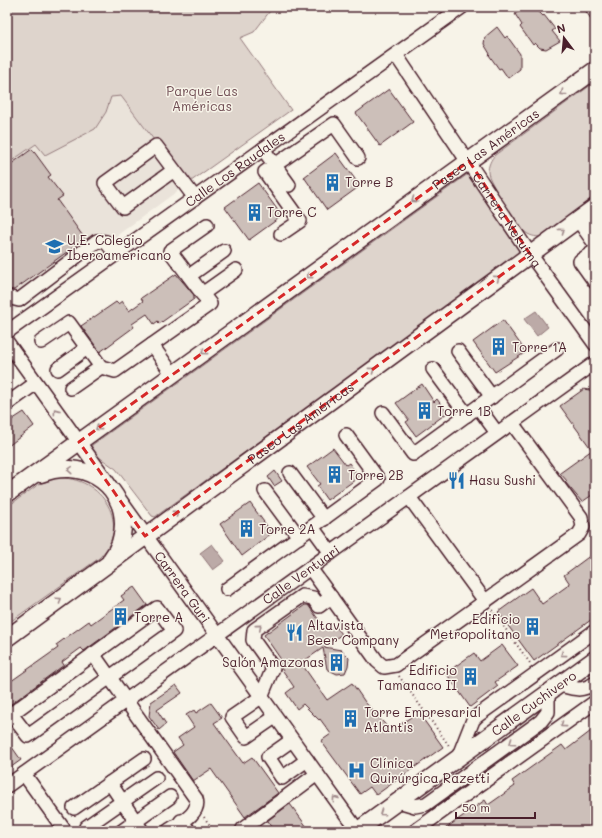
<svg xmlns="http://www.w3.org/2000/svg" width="602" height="838" viewBox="0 0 602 838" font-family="Mali,sans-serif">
<rect width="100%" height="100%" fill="#f7f3e8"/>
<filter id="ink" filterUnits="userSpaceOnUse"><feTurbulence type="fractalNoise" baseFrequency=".025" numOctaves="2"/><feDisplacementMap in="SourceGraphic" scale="8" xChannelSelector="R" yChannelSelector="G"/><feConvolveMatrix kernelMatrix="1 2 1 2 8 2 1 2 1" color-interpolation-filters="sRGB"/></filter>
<g filter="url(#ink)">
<!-- built -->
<polygon fill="#eae3da" points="113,85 187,184 14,311 7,310 7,160"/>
<!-- green -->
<g fill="#ded4cc" stroke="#947a7c">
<polygon points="7,7 273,7 254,32 240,38 291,110 187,184 121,96 111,97 106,112 95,129 45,155 36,144 7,164"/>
<path d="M595,82V200L542,237C535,237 529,236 524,231C517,224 488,181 488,172C488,166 491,159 495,155Z"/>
<polygon points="468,174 519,249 517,256 155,517 152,516 116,469 96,455 91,449 92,445"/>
<path d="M56,478C102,475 134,526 98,559L7,624V507L39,484Z"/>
</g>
<!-- water -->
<g fill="#bcaaa7" stroke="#8e7275">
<polygon points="536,311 548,327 537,336 524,319"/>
<polygon points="212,544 225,561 213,570 200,553"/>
</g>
<!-- building -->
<g fill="#ccbfb9" stroke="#4a1f2b">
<polygon points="526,7 534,7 543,16 544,15 555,29 552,31 560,41 546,49 540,48 535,43 533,45 520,27 522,25 515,14"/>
<polygon points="583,7 595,7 595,25"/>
<polygon points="497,27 505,38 507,36 520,54 520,69 508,78 501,68 499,69 489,55 490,54 484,44 485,37"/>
<polygon points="389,89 413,122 380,146 356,113"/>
<polygon points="32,149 51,175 48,177 63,196 57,200 85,239 14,290 7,289 7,167"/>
<polygon points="336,153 360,186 327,210 304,177"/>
<polygon points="258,183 282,216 249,240 225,207"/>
<polygon points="176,274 194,295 194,299 159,324 158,321 154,324 147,314 132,324 134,327 100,352 81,326 116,302 118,304 122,301 129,311 143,301 141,298"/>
<polygon points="503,320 526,352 495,372 473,342"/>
<polygon points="422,384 434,402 437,399 447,413 416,436 406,422 409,420 396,403"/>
<polygon points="584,389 595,391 595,493 582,502 565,482 567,481 560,473 592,450 560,406"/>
<polygon points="24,412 34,426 7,447 7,423"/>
<polygon points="333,448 346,465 349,463 359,477 327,500 317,486 320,484 307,467"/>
<polygon points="275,471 282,481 274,486 268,477"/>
<polygon points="250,503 272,533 242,556 220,524"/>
<polygon points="591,555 595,560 595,617 534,661 498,612 531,588 542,604 570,584 564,575"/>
<polygon points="134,587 147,605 84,651 81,648 62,662 64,665 7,707 7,684 58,648 56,645 89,621 91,624 124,600 121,596"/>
<polygon points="305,605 308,605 326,630 334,624 342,634 324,647 341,650 349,658 348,666 345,673 337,674 327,669 323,648 301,663 327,700 352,683 365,702 391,731 418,712 443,747 376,795 370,787 360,794 321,741 331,734 320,719 319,720 303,704 297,709 286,693 294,687 281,668 279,663 282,661 264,635"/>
<polygon points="502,645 518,666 495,682 498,686 470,707 446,673 474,653 480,661"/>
<polygon points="176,685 182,693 157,710 166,724 159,730 149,716 151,702"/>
<polygon points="211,703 222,718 214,723 243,763 252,757 278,793 245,817 211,769 193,781 173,752 183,745 178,738 194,727 186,715 194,710 196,713"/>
<polygon points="595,728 595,831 442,831 485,800 488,805 515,786 512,781 562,745 566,750"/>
<polygon points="7,740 21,760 7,770"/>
<polygon points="290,804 307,827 302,831 274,831 267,821"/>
</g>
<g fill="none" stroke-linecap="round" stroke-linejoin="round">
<defs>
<g id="minor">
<path id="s1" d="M396,55L530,254L595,344"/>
<polyline points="263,149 289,185"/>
<polyline points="174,170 123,207 105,183 156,146 195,198"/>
<polyline points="578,220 595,244"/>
<polyline points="578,220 595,221"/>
<polyline points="281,234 300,221 265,172 334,124 358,158"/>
<polyline points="595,251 580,261 595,282"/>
<polyline points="189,276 224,251"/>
<polyline points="202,294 236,270"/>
<polyline points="7,297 19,300 97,241 106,242 116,254"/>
<path id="s2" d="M7,332L462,7"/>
<polyline points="7,342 109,484"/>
<polyline points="41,342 69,323 101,367 115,371 210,304 170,251 207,225"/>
<polyline points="152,345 173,375"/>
<polyline points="458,351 492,397"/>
<polyline points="58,369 87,348"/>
<polyline points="433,369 467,415"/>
<polyline points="71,388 101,367"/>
<polyline points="7,404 36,383"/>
<polyline points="478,407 497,433"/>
<polyline points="383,413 413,454 557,349"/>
<polyline points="290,473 324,519"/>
<polyline points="265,491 299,537"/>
<polyline points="409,497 485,601"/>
<path id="s3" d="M120,500L358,831"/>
<polyline points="312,527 331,553"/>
<polyline points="310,568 377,661 384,667 396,665 579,534 583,527 581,517 512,423"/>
<polyline points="227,589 378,479 346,435"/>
<polygon points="157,608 174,631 28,736 11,714"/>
<path d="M93,654L196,799C201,814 178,824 168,831"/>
<path d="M560,685C574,689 582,692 595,683"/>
<polyline points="275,717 246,737 232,717 261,697 273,668 253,640 254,630 302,596 313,598 319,606 331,597"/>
<polyline points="292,740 268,757 282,778 307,760"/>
<polyline points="458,758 473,720 477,716 595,631"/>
<polyline points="24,774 65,831"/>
<polyline points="110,783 142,831"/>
<path id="s4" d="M7,786L595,363"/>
<polyline points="398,801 415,806 426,804 541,721 548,712 548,693"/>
<polyline points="74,808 144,759"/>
<polyline points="181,821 189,831"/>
<polyline points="86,827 156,778"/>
<polyline points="122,831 170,797"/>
<polyline points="242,831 243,829 317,774"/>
<polyline points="415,831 595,702"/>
</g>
<g id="major">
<path d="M41,474C79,458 123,481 123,524C123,537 119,549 111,559"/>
<path id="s5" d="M7,494L595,70"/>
<path id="s6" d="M7,638L595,207"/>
<path id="s7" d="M357,831L595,659"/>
</g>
</defs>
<!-- minor casing -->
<use href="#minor" stroke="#4a1f2b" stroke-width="16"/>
<!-- major casing -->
<use href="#major" stroke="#4a1f2b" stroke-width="19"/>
<!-- path -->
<g stroke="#4a1f2b" stroke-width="2" stroke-dasharray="1 3" stroke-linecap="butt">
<polyline points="492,610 530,663"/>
<polyline points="399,676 450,747"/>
<polyline points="204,817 214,831"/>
</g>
<!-- minor -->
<use href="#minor" stroke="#f7f3e8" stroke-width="13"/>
<!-- major -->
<use href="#major" stroke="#f7f3e8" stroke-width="16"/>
</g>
<!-- one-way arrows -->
<defs><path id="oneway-chevron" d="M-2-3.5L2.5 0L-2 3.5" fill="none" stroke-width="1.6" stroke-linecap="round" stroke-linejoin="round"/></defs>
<g stroke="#a0898a">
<use href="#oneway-chevron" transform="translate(563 93) rotate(144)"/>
<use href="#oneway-chevron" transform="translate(414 200) rotate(144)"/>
<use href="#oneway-chevron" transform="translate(562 231) rotate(-36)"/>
<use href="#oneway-chevron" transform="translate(309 276) rotate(144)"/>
<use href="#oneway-chevron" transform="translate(497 278) rotate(-37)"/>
<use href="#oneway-chevron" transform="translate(204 352) rotate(144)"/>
<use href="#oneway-chevron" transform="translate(372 370) rotate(-36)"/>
<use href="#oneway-chevron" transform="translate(56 411) rotate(-126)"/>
<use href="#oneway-chevron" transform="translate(98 428) rotate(144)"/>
<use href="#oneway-chevron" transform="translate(70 470) rotate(-176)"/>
<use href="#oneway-chevron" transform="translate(176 513) rotate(-36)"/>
<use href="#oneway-chevron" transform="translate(59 600) rotate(-36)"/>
<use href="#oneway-chevron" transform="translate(259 627) rotate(-40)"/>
<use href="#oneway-chevron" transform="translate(563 654) rotate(144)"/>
<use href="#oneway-chevron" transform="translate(563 725) rotate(144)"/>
<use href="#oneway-chevron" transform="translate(512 742) rotate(145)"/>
<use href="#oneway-chevron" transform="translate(335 799) rotate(-126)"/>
<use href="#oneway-chevron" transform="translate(382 813) rotate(145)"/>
</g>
</g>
<!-- marked area -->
<path fill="none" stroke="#d62828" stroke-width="3" stroke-dasharray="8 5" stroke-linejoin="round" d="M469,161L530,254L145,536L79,442Z"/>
<!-- icons -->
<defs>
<symbol id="building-bare" viewBox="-9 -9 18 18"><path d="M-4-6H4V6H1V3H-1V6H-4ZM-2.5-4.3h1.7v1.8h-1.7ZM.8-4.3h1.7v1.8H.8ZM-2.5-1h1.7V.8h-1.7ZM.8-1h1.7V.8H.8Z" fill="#1f6fb2" stroke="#f7f3e8" stroke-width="2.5" paint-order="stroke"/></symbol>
<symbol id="school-bare" viewBox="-9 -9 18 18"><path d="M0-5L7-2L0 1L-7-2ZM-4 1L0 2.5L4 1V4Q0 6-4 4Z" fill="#1f6fb2" stroke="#f7f3e8" stroke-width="2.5" paint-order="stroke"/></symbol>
<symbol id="restaurant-bare" viewBox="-9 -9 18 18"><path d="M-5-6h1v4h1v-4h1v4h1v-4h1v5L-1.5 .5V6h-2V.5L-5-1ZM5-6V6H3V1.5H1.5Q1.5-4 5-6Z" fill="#1f6fb2" stroke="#f7f3e8" stroke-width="2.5" paint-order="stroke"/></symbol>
<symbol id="hospital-bare" viewBox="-9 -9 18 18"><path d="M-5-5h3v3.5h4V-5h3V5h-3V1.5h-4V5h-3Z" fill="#1f6fb2" stroke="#f7f3e8" stroke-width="2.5" paint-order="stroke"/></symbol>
</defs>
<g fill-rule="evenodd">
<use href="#building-bare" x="320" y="170" width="25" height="25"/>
<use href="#building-bare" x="242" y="200" width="25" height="25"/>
<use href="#school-bare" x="42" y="234" width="25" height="25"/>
<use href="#building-bare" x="486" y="334" width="25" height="25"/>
<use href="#building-bare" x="412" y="398" width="25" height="25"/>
<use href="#building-bare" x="322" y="462" width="25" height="25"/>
<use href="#restaurant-bare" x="444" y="468" width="25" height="25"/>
<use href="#building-bare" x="234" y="516" width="25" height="25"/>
<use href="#building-bare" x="108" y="604" width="25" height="25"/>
<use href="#building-bare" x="520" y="614" width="25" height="25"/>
<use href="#restaurant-bare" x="282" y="620" width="25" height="25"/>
<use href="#building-bare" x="324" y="650" width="25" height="25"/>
<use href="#building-bare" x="458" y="664" width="25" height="25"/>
<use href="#building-bare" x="338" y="706" width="25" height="25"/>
<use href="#hospital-bare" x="344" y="758" width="25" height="25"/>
</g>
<g text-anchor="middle" stroke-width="3" stroke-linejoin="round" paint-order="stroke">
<!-- park labels -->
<g font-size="13" fill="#6f4c53" stroke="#f7f3e8">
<text x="202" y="96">Parque Las<tspan x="202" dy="15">Américas</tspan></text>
</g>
<!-- street labels -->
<g font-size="13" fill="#4a1f2b" stroke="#f7f3e8">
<text dy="5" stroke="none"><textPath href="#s5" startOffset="590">Paseo Las Américas</textPath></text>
<text dy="5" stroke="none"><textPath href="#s2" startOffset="280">Calle Los Raudales</textPath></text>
<text dy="5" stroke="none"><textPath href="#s1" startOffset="199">Carrera Nekuima</textPath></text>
<text dy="5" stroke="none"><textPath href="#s6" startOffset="364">Paseo Las Américas</textPath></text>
<text dy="5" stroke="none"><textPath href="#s4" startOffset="362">Calle Ventuari</textPath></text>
<text dy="5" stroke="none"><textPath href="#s3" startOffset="107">Carrera Guri</textPath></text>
<text dy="5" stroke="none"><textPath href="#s7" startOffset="218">Calle Cuchivero</textPath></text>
</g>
<!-- poi labels -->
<g font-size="13" fill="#4a1f2b" stroke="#f7f3e8" text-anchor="start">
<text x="345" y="187">Torre B</text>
<text x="267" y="217">Torre C</text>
<text x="67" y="245">U.E. Colegio<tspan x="67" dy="15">Iberoamericano</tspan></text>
<text x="512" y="352">Torre 1A</text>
<text x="437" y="416">Torre 1B</text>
<text x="348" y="480">Torre 2B</text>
<text x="469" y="485">Hasu Sushi</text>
<text x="259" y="534">Torre 2A</text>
<text x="134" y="622">Torre A</text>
<text x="520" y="624" text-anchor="end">Edificio<tspan x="520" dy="15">Metropolitano</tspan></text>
<text x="307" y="630">Altavista<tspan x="307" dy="15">Beer Company</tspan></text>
<text x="324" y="667" text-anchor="end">Salón Amazonas</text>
<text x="457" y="675" text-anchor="end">Edificio<tspan x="457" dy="15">Tamanaco II</tspan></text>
<text x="364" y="717">Torre Empresarial<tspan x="364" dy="15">Atlantis</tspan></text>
<text x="370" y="768">Clínica<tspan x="370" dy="15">Quirúrgica Razetti</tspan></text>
</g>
</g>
<!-- margin -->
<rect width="602" height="838" fill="none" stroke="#f7f3e8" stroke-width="24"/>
<rect x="12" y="12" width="578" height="814" fill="none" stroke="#4a1f2b" stroke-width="1.5" filter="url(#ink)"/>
<!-- north arrow -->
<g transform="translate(564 38) rotate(344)" stroke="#f7f3e8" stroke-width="3" paint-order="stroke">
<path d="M0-3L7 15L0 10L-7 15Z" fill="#4a1f2b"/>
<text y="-6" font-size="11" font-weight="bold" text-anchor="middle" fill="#4a1f2b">N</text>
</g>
<!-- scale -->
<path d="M456 812v6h79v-6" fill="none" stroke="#4a1f2b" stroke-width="2"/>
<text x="462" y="812" font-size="12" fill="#4a1f2b" stroke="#f7f3e8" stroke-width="3" paint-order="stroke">50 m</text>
</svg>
